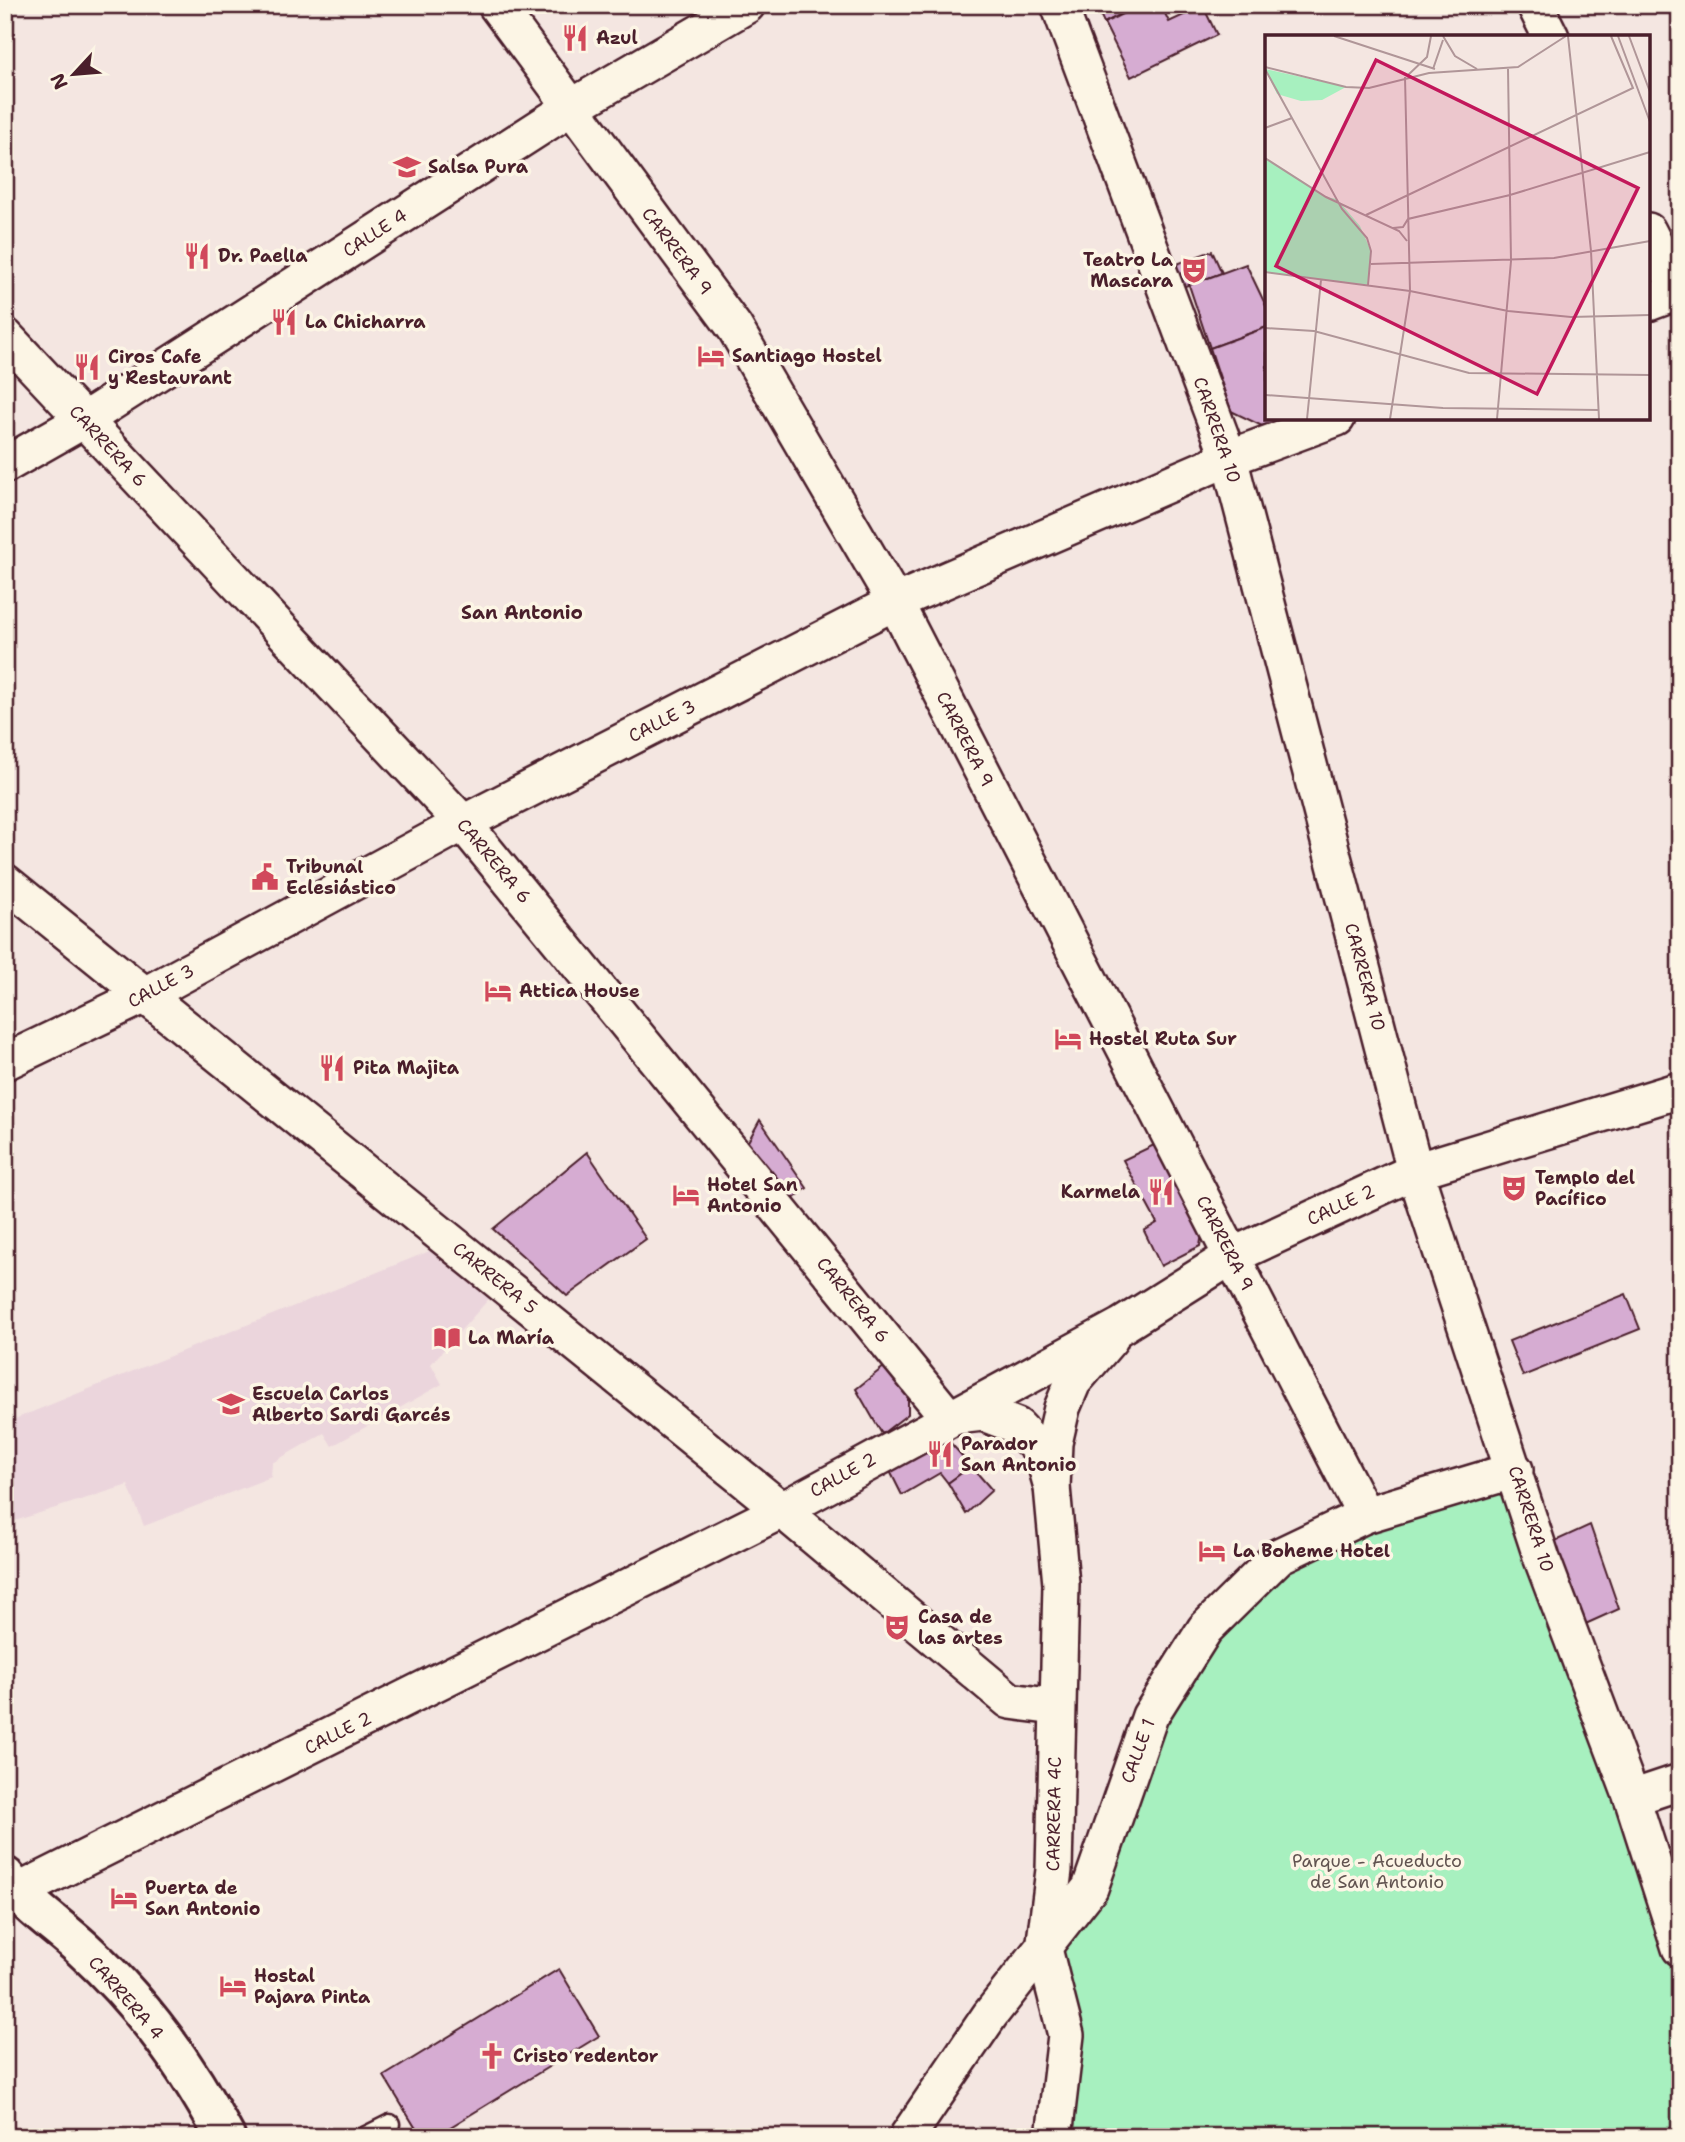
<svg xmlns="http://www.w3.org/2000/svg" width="1685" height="2142" viewBox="0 0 1685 2142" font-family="'Shantell Sans',sans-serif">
<rect width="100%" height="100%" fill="#f4e6e1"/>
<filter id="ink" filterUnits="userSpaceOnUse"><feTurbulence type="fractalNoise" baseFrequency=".0143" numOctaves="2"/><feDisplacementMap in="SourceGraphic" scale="14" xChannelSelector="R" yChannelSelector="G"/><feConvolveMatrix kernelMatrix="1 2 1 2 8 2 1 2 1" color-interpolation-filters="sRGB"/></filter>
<g filter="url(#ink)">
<!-- built -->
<polygon fill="#ebd5dc" points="442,1246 495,1292 431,1364 442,1384 332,1446 324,1433 272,1463 271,1477 144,1526 128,1485 5,1524 5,1423"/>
<!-- green -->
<polygon fill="#a7f0bf" stroke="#788875" stroke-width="2" points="1515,1470 1680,1948 1680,2137 1054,2137 1044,1949 1150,1716 1279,1556"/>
<!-- building -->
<g fill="#d6acd2" stroke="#4a1f2b" stroke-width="2">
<polygon points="1096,5 1140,5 1104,23"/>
<polygon points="1140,5 1161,5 1169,22 1203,6 1217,35 1131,77 1104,23"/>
<polygon points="1212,251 1222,273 1174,290 1166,268"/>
<polygon points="1246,264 1267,308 1267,327 1210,348 1189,285"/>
<polygon points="1267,327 1267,418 1289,418 1264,427 1231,411 1210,348"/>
<polygon points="760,1120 807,1188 788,1203 745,1147"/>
<polygon points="1156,1144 1202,1234 1200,1246 1161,1266 1144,1231 1157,1223 1123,1160"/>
<polygon points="587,1152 646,1239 567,1296 493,1229"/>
<polygon points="1626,1294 1640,1329 1523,1376 1509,1341"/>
<polygon points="885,1366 908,1392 908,1414 882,1434 856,1389"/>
<polygon points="941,1432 971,1466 948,1483 940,1473 902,1495 888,1467"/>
<polygon points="971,1466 992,1490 966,1514 948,1483"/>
<polygon points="1590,1525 1619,1609 1581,1626 1555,1541"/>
<polygon points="559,1969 599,2036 434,2137 421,2137 384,2076"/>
</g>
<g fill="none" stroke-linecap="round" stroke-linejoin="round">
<defs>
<polyline id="service" points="364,2137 390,2124"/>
<g id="minor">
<polyline points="496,5 735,328 895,602 1365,1515"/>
<polyline points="1059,5 1229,458 1415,1171 1542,1559 1632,1798 1680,1948"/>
<polyline points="1535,5 1551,37"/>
<polyline points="1648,231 1680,294"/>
<polyline points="1648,303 1680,291"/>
<polyline points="5,336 463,823 948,1417 983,1413 1017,1426 1042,1452 1052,1487"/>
<polyline points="5,465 84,420 570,108 747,5"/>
<polyline points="5,882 782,1510 1010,1701 1056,1707"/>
<polyline points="5,1062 145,995 463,823 895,602 1229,458 1337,418"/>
<polyline points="1632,1798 1680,1782"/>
<polyline points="17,1892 782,1510 1121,1326 1232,1256 1415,1171 1680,1090"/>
<polyline points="907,2137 990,2015 1090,1888 1150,1716 1205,1629 1279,1556 1365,1515 1515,1470"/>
<polyline points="1054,2137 1066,2035 1044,1949 1054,1870 1061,1584 1052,1487 1054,1443 1062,1408 1073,1382 1110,1339"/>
</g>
<path id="secondary" d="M5,1877C27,1906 57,1925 83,1949C141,2002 189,2068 225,2137"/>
</defs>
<!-- service casing -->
<use href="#service" stroke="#4a1f2b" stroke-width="23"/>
<!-- minor casing -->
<use href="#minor" stroke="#4a1f2b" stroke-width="40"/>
<!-- secondary casing -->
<use href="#secondary" stroke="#4a1f2b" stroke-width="44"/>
<!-- service -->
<use href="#service" stroke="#fcf5e5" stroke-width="18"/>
<!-- minor -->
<use href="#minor" stroke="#fcf5e5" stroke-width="35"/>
<!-- secondary -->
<use href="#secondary" stroke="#fcf5e5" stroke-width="38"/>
</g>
</g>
<!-- icons -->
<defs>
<symbol id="restaurant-bare" viewBox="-9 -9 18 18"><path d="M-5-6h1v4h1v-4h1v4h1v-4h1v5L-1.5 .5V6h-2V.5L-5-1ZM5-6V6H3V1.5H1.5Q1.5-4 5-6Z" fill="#d1495b" stroke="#fcf5e5" stroke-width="2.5" paint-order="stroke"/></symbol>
<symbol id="school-bare" viewBox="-9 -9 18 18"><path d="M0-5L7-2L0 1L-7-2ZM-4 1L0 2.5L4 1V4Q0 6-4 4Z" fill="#d1495b" stroke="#fcf5e5" stroke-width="2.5" paint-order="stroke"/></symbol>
<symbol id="theatre-bare" viewBox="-9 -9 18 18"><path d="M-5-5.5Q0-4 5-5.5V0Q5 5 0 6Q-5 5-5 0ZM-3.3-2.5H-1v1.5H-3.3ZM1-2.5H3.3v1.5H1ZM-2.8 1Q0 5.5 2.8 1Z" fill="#d1495b" stroke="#fcf5e5" stroke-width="2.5" paint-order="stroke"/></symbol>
<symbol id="hotel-bare" viewBox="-9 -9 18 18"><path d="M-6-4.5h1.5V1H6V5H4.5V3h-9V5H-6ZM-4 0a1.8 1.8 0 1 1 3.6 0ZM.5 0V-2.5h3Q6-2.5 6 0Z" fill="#d1495b" stroke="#fcf5e5" stroke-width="2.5" paint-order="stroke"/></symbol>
<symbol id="civic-bare" viewBox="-9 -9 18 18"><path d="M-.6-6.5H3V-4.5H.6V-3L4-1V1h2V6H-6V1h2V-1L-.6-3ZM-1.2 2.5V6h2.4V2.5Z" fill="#d1495b" stroke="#fcf5e5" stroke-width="2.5" paint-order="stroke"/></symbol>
<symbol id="library-bare" viewBox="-9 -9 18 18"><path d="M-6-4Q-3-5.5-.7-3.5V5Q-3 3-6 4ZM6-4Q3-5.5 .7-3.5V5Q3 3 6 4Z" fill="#d1495b" stroke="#fcf5e5" stroke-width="2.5" paint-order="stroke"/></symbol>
<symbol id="church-bare" viewBox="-9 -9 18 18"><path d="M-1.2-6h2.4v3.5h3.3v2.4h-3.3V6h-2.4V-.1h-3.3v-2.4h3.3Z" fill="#d1495b" stroke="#fcf5e5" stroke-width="2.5" paint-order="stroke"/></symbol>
</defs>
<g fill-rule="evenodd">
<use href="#restaurant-bare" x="556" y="19" width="38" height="38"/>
<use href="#school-bare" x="388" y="148" width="38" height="38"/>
<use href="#restaurant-bare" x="178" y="237" width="38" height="38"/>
<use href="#theatre-bare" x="1175" y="251" width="38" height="38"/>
<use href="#restaurant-bare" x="265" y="303" width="38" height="38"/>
<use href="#hotel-bare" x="692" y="337" width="38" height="38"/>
<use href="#restaurant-bare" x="68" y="348" width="38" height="38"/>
<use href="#civic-bare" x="246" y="858" width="38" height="38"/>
<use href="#hotel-bare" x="479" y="972" width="38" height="38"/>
<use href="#hotel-bare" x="1049" y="1020" width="38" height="38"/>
<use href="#restaurant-bare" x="313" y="1049" width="38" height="38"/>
<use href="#theatre-bare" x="1495" y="1169" width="38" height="38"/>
<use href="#restaurant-bare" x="1142" y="1173" width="38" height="38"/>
<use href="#hotel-bare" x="667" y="1176" width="38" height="38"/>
<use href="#library-bare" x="428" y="1319" width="38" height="38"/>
<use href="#school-bare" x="212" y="1385" width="38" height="38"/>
<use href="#restaurant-bare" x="921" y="1435" width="38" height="38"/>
<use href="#hotel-bare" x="1193" y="1532" width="38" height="38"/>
<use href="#theatre-bare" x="878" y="1608" width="38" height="38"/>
<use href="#hotel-bare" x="105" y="1879" width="38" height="38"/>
<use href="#hotel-bare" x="214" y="1967" width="38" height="38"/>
<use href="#church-bare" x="473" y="2037" width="38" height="38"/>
</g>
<g text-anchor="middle" stroke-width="7" stroke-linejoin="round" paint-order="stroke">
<!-- poi labels -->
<g font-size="18" font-weight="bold" fill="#4a1f2b" stroke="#fcf5e5" text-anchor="start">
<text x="596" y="44">Azul</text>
<text x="428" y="173">Salsa Pura</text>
<text x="218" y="262">Dr. Paella</text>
<text x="1173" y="266" text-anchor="end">Teatro La<tspan x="1173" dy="21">Mascara</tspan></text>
<text x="305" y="328">La Chicharra</text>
<text x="732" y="362">Santiago Hostel</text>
<text x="108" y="363">Ciros Cafe<tspan x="108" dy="21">y Restaurant</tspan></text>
<text x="286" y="873">Tribunal<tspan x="286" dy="21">Eclesiástico</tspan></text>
<text x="519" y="997">Attica House</text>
<text x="1089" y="1045">Hostel Ruta Sur</text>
<text x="353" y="1074">Pita Majita</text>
<text x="1535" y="1184">Templo del<tspan x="1535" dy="21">Pacífico</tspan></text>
<text x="707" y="1191">Hotel San<tspan x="707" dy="21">Antonio</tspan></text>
<text x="1140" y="1198" text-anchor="end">Karmela</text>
<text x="468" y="1344">La María</text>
<text x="252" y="1400">Escuela Carlos<tspan x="252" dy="21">Alberto Sardi Garcés</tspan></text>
<text x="961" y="1450">Parador<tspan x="961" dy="21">San Antonio</tspan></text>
<text x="1233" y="1557">La Boheme Hotel</text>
<text x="918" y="1623">Casa de<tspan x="918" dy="21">las artes</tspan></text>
<text x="145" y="1894">Puerta de<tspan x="145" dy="21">San Antonio</tspan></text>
<text x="254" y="1982">Hostal<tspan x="254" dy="21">Pajara Pinta</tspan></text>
<text x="513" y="2062">Cristo redentor</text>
</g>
<!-- street labels -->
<g font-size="18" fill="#4a1f2b" stroke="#fcf5e5">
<text transform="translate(375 233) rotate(-33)" y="6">CALLE 4</text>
<text transform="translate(677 251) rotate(53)" y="6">CARRERA 9</text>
<text transform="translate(1217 430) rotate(71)" y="6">CARRERA 10</text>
<text transform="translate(108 446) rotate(47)" y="6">CARRERA 6</text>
<text transform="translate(662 721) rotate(-27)" y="6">CALLE 3</text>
<text transform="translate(965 739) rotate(63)" y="6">CARRERA 9</text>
<text transform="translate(494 861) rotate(50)" y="6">CARRERA 6</text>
<text transform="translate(1365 977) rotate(75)" y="6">CARRERA 10</text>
<text transform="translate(161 986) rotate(-28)" y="6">CALLE 3</text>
<text transform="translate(1341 1205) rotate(-25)" y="6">CALLE 2</text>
<text transform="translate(1225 1243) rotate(63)" y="6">CARRERA 9</text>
<text transform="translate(495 1278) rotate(39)" y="6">CARRERA 5</text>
<text transform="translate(853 1300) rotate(51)" y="6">CARRERA 6</text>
<text transform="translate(843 1475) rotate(-29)" y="6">CALLE 2</text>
<text transform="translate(1531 1519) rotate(72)" y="6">CARRERA 10</text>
<text transform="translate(338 1733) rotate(-27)" y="6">CALLE 2</text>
<text transform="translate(1138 1751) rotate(-70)" y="6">CALLE 1</text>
<text transform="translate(1054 1814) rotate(-89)" y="6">CARRERA 4C</text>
<text transform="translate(126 1998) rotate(49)" y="6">CARRERA 4</text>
</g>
<!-- park labels -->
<g font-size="18" fill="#615350" stroke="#fcf5e5">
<text x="1377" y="1867">Parque - Acueducto<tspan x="1377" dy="21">de San Antonio</tspan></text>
</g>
<!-- neighbourhood labels -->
<g font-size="19" font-weight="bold" fill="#4a1f2b" stroke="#fcf5e5">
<text x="522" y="619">San Antonio</text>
</g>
</g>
<!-- overview -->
<g transform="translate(1265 35)">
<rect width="385" height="385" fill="#f4e6e1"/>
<path d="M0,34L81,52L57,65L36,66L12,59ZM0,123L61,162L72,164L95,191L106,216L103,250L0,237Z" fill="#a7f0bf"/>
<path fill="none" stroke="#b09698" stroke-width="2" d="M69,1L170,34M178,1L190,21L212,34M303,1L326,216L334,384M353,1L385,87M364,1L385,57M0,32L81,52L104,53L164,38L253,32L301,1M0,34L77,174L102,203L106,216L103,250M168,34L178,5M142,41L162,22L166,1M0,93L27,83M0,123L61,162L134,196L142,206M101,180L368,53L346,1M128,193L138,192L143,184L245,160L385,117M106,229L289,223L385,206M0,237L145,256L243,276L306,282L385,280M0,293L49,296L204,338L385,340M0,360L178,373L334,375M42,384L56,245M125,384L145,256L140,42M232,384L246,226L243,34"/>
<path fill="#c2185b" fill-opacity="0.15" stroke="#c2185b" stroke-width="3.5" d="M111,25L373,153L272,359L11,231Z"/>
<rect width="385" height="385" fill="none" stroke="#4a1f2b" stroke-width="3.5"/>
</g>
<!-- margin -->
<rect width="1685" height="2142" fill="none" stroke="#fcf5e5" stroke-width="28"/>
<rect x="14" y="14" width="1657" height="2114" fill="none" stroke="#4a1f2b" stroke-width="2.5" filter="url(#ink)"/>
<!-- north arrow -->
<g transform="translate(74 74) rotate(244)" stroke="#fcf5e5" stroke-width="5" paint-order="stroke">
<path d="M0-5L12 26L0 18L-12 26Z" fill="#4a1f2b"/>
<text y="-10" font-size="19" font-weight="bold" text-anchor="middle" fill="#4a1f2b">N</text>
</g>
</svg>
